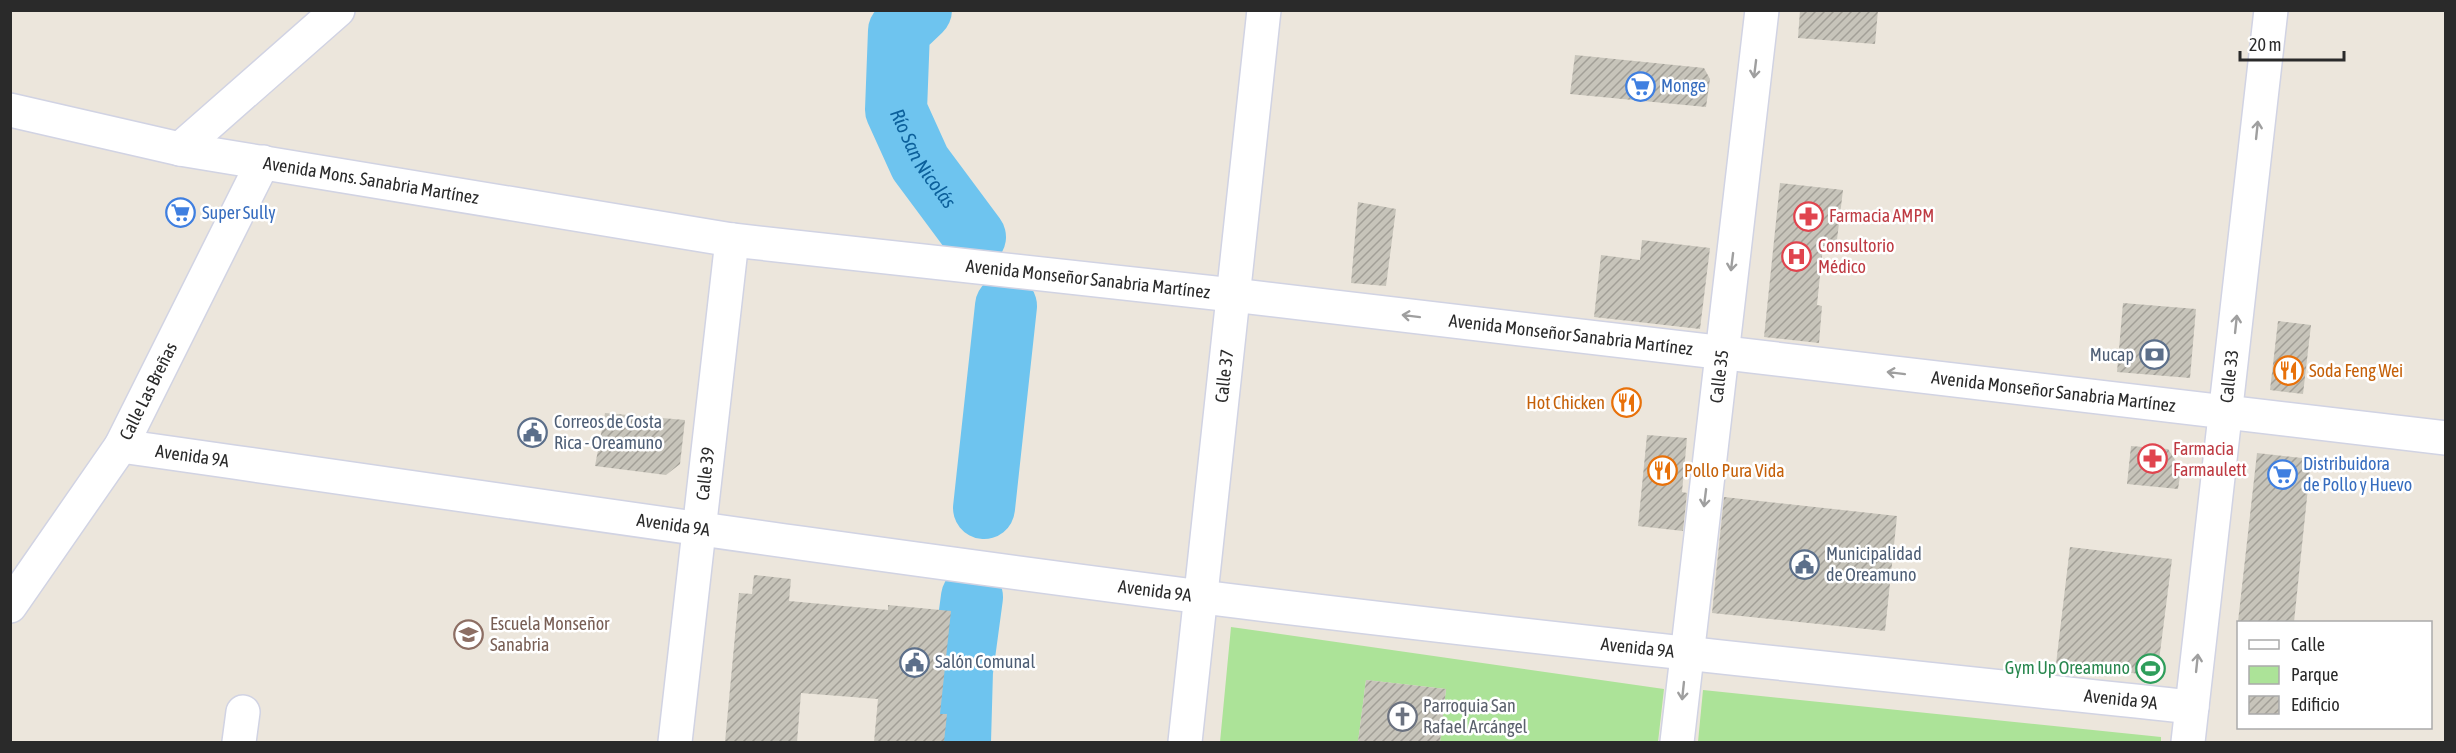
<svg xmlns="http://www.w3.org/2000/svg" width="2456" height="753" viewBox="0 0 2456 753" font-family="'Asap Condensed',sans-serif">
<defs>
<pattern id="building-hatch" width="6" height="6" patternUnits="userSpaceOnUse" patternTransform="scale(1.5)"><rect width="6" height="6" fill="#c7c4ba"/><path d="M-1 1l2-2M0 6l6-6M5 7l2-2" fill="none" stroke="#a29f97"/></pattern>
</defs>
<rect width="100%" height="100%" fill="#ece6dc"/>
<!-- park -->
<g fill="#ace398">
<polygon points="1231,627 1664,689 1658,742 1440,742 1446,689 1366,680 1358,742 1220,742"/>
<polygon points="1703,690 2161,737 2161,742 1698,742"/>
</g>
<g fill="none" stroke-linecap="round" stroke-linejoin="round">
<!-- river -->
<g stroke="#6ec4ef" stroke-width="62">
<path id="s1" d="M921,10L899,31L896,110L920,163L975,237"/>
<polyline points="984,508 1006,306"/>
<polyline points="960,742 962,671 972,597"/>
</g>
</g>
<!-- building -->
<g fill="url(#building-hatch)">
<polygon points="1800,10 1878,10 1875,44 1798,38"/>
<polygon points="1575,55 1704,68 1710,79 1706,107 1570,94"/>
<polygon points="1780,183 1843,190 1836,248 1823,246 1817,305 1822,306 1819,343 1764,337"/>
<polygon points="1358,202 1396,209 1386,286 1351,283"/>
<polygon points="1642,240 1710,248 1700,329 1594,317 1601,255 1640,260"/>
<polygon points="2123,303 2196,309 2190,378 2117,372"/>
<polygon points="2278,321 2311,325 2303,394 2270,390"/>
<polygon points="605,413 685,420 680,464 666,475 595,466"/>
<polygon points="1647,435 1687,438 1682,492 1687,493 1683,531 1638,526"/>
<polygon points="2131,446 2168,449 2181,469 2178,489 2127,484"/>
<polygon points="2257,453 2311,459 2294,622 2238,622"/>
<polygon points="1724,497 1897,516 1885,631 1712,613"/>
<polygon points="2070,547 2172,559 2157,676 2056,664"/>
<polygon points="754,575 791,579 789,601 888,610 888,605 951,611 940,714 947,714 944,742 874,742 878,699 801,693 797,742 725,742 739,593 752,594"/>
<polygon points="1366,680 1446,689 1440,742 1358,742"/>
</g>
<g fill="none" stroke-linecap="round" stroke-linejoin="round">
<defs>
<g id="minor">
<path id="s2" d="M10,110L180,149L732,240L1233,295L2446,438"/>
<polyline points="180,149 338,10"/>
<path id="s3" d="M121,446C481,497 841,551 1202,597C1531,638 1862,672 2192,707"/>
<path id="s4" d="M10,606L121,446L263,162"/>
<polyline points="239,742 243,712"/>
<path id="s5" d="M675,742L732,240"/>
<path id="s6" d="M1185,742L1264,10"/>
</g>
<g id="secondary">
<path id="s7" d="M1677,742L1762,10"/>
<path id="s8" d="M2188,742L2271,10"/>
</g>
</defs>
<!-- minor casing -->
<use href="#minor" stroke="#d1d3e3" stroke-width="36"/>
<!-- secondary casing -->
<use href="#secondary" stroke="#d1d3e3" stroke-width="36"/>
<!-- minor -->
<use href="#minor" stroke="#fff" stroke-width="33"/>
<!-- secondary -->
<use href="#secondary" stroke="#fff" stroke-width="33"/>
</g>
<!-- one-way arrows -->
<defs><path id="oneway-shaft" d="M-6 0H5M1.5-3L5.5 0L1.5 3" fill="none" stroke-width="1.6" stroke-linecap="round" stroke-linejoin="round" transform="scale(1.5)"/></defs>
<g stroke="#9f9f9f">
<use href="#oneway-shaft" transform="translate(1755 69) rotate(97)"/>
<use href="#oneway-shaft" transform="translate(2257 130) rotate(-84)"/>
<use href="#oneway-shaft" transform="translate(1732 262) rotate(97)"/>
<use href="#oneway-shaft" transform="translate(1411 316) rotate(-173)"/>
<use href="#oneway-shaft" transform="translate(2236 324) rotate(-84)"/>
<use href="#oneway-shaft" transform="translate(1896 373) rotate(-173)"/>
<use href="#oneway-shaft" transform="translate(1705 498) rotate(97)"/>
<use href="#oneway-shaft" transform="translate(2197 663) rotate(-84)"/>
<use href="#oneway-shaft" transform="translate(1683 691) rotate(96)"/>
</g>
<!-- icons -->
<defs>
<symbol id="supermarket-ring" viewBox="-11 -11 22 22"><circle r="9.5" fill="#fff" stroke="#3f7fe0" stroke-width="1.5"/><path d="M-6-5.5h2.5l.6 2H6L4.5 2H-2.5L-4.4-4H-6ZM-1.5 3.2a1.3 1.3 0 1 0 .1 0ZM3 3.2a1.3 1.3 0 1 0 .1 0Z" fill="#3f7fe0"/></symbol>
<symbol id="pharmacy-ring" viewBox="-11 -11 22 22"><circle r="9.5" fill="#fff" stroke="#e0444e" stroke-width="1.5"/><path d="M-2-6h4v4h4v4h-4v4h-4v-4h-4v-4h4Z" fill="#e0444e"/></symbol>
<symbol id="hospital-ring" viewBox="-11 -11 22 22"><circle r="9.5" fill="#fff" stroke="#e0444e" stroke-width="1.5"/><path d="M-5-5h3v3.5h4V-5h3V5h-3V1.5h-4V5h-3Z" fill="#e0444e"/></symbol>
<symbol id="bank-ring" viewBox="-11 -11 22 22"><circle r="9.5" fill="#fff" stroke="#5c6f8a" stroke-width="1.5"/><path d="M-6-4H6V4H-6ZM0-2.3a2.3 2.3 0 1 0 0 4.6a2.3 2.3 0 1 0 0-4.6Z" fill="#5c6f8a"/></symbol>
<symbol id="restaurant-ring" viewBox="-11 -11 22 22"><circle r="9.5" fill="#fff" stroke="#e8710a" stroke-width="1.5"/><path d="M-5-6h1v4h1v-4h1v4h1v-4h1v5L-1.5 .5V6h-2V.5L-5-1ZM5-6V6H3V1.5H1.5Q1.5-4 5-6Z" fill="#e8710a"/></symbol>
<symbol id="civic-ring" viewBox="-11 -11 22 22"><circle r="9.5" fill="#fff" stroke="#5c6f8a" stroke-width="1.5"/><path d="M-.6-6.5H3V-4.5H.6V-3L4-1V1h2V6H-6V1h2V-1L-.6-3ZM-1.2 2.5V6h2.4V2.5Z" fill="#5c6f8a"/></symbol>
<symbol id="school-ring" viewBox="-11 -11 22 22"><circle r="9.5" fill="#fff" stroke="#8d6e63" stroke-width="1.5"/><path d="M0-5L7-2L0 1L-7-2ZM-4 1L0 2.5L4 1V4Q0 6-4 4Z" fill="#8d6e63"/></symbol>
<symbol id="stadium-ring" viewBox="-11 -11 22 22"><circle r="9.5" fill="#fff" stroke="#2e9e5b" stroke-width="1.5"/><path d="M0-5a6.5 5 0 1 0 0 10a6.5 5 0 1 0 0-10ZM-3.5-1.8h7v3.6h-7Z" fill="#2e9e5b"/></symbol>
<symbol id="church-ring" viewBox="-11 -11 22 22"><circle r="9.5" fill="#fff" stroke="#6b7280" stroke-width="1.5"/><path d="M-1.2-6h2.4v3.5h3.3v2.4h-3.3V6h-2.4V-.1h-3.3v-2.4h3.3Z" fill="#6b7280"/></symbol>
</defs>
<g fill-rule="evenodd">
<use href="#supermarket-ring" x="1624" y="70" width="33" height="33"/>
<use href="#supermarket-ring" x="164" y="196" width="33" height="33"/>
<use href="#pharmacy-ring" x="1792" y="200" width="33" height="33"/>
<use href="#hospital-ring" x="1780" y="240" width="33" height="33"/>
<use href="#bank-ring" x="2138" y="338" width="33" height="33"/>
<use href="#restaurant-ring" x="2272" y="354" width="33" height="33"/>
<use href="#restaurant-ring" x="1610" y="386" width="33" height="33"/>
<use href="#civic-ring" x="516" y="416" width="33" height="33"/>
<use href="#pharmacy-ring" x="2136" y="442" width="33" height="33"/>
<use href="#restaurant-ring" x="1646" y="454" width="33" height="33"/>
<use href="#supermarket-ring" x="2266" y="458" width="33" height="33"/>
<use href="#civic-ring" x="1788" y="548" width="33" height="33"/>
<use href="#school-ring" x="452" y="618" width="33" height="33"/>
<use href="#civic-ring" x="898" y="646" width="33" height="33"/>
<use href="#stadium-ring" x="2134" y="652" width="33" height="33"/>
<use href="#church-ring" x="1386" y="700" width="33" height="33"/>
</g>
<g text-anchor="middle" stroke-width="5" stroke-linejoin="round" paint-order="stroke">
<!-- shop labels -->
<g font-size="18" fill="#366cbe" stroke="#fff" text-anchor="start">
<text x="1661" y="92">Monge</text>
<text x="202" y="219">Super Sully</text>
<text x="2303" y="470">Distribuidora<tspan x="2303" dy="21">de Pollo y Huevo</tspan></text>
</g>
<!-- street labels -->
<g font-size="18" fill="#2a2a2a" stroke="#fff">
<text dy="6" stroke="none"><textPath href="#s2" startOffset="368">Avenida Mons. Sanabria Martínez</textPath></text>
<text dy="6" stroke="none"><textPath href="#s2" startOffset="1092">Avenida Monseñor Sanabria Martínez</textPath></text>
<text dy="6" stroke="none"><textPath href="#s2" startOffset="1578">Avenida Monseñor Sanabria Martínez</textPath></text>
<text dy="6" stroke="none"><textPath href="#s6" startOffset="368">Calle 37</textPath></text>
<text dy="6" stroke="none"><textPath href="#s7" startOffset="368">Calle 35</textPath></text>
<text dy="6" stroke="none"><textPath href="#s8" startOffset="368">Calle 33</textPath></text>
<text dy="6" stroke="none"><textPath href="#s4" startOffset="256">Calle Las Breñas</textPath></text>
<text dy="6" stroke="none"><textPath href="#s2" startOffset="2064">Avenida Monseñor Sanabria Martínez</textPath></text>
<text dy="6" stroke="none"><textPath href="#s3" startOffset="72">Avenida 9A</textPath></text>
<text dy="6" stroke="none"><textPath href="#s5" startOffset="270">Calle 39</textPath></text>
<text dy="6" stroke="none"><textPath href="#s3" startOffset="558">Avenida 9A</textPath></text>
<text dy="6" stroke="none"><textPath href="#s3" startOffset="1044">Avenida 9A</textPath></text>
<text dy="6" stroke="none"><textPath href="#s3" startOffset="1530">Avenida 9A</textPath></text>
<text dy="6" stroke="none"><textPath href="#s3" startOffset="2016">Avenida 9A</textPath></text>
</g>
<!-- health labels -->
<g font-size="18" fill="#be3a42" stroke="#fff" text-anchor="start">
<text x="1829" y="222">Farmacia AMPM</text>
<text x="1818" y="252">Consultorio<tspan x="1818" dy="21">Médico</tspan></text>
<text x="2173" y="455">Farmacia<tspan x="2173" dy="21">Farmaulett</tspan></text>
</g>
<!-- service labels -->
<g font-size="18" fill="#4e5e75" stroke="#fff" text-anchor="start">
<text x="2134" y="361" text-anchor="end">Mucap</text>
<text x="554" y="428">Correos de Costa<tspan x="554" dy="21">Rica - Oreamuno</tspan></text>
<text x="1826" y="560">Municipalidad<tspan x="1826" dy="21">de Oreamuno</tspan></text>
<text x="935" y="668">Salón Comunal</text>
</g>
<!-- food labels -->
<g font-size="18" fill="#c56008" stroke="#fff" text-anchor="start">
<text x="2309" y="377">Soda Feng Wei</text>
<text x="1605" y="409" text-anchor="end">Hot Chicken</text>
<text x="1684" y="477">Pollo Pura Vida</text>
</g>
<!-- education labels -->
<g font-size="18" fill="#785e54" stroke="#fff" text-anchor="start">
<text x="490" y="630">Escuela Monseñor<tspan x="490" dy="21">Sanabria</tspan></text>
</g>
<!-- leisure labels -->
<g font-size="18" fill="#27864d" stroke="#fff" text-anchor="end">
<text x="2130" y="674">Gym Up Oreamuno</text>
</g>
<!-- worship labels -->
<g font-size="18" fill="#5b616d" stroke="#fff" text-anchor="start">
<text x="1423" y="712">Parroquia San<tspan x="1423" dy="21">Rafael Arcángel</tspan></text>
</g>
<!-- water labels -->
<g font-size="20" font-style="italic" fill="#0c609b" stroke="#fff">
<text dy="7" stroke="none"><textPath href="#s1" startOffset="165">Río San Nicolás</textPath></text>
</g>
</g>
<!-- border -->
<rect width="2456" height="753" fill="none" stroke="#2a2a2a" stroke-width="24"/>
<!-- legend -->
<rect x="2237" y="621" width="195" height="108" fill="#ffffff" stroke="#aaaaaa" stroke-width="1.5"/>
<rect x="2249" y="640" width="30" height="9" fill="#ffffff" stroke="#aaaaaa" stroke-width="1.5"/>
<text x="2291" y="651" font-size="18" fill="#2a2a2a">Calle</text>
<rect x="2249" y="666" width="30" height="18" fill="#ace398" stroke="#aaaaaa" stroke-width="1.5"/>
<text x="2291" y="681" font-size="18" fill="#2a2a2a">Parque</text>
<rect x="2249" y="696" width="30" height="18" fill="url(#building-hatch)" stroke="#aaaaaa" stroke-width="1.5"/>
<text x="2291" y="711" font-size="18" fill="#2a2a2a">Edificio</text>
<!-- scale -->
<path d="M2240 51v9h104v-9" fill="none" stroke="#2a2a2a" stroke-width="3"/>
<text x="2249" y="51" font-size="18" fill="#2a2a2a" stroke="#ffffff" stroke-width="4.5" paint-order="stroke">20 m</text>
</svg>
